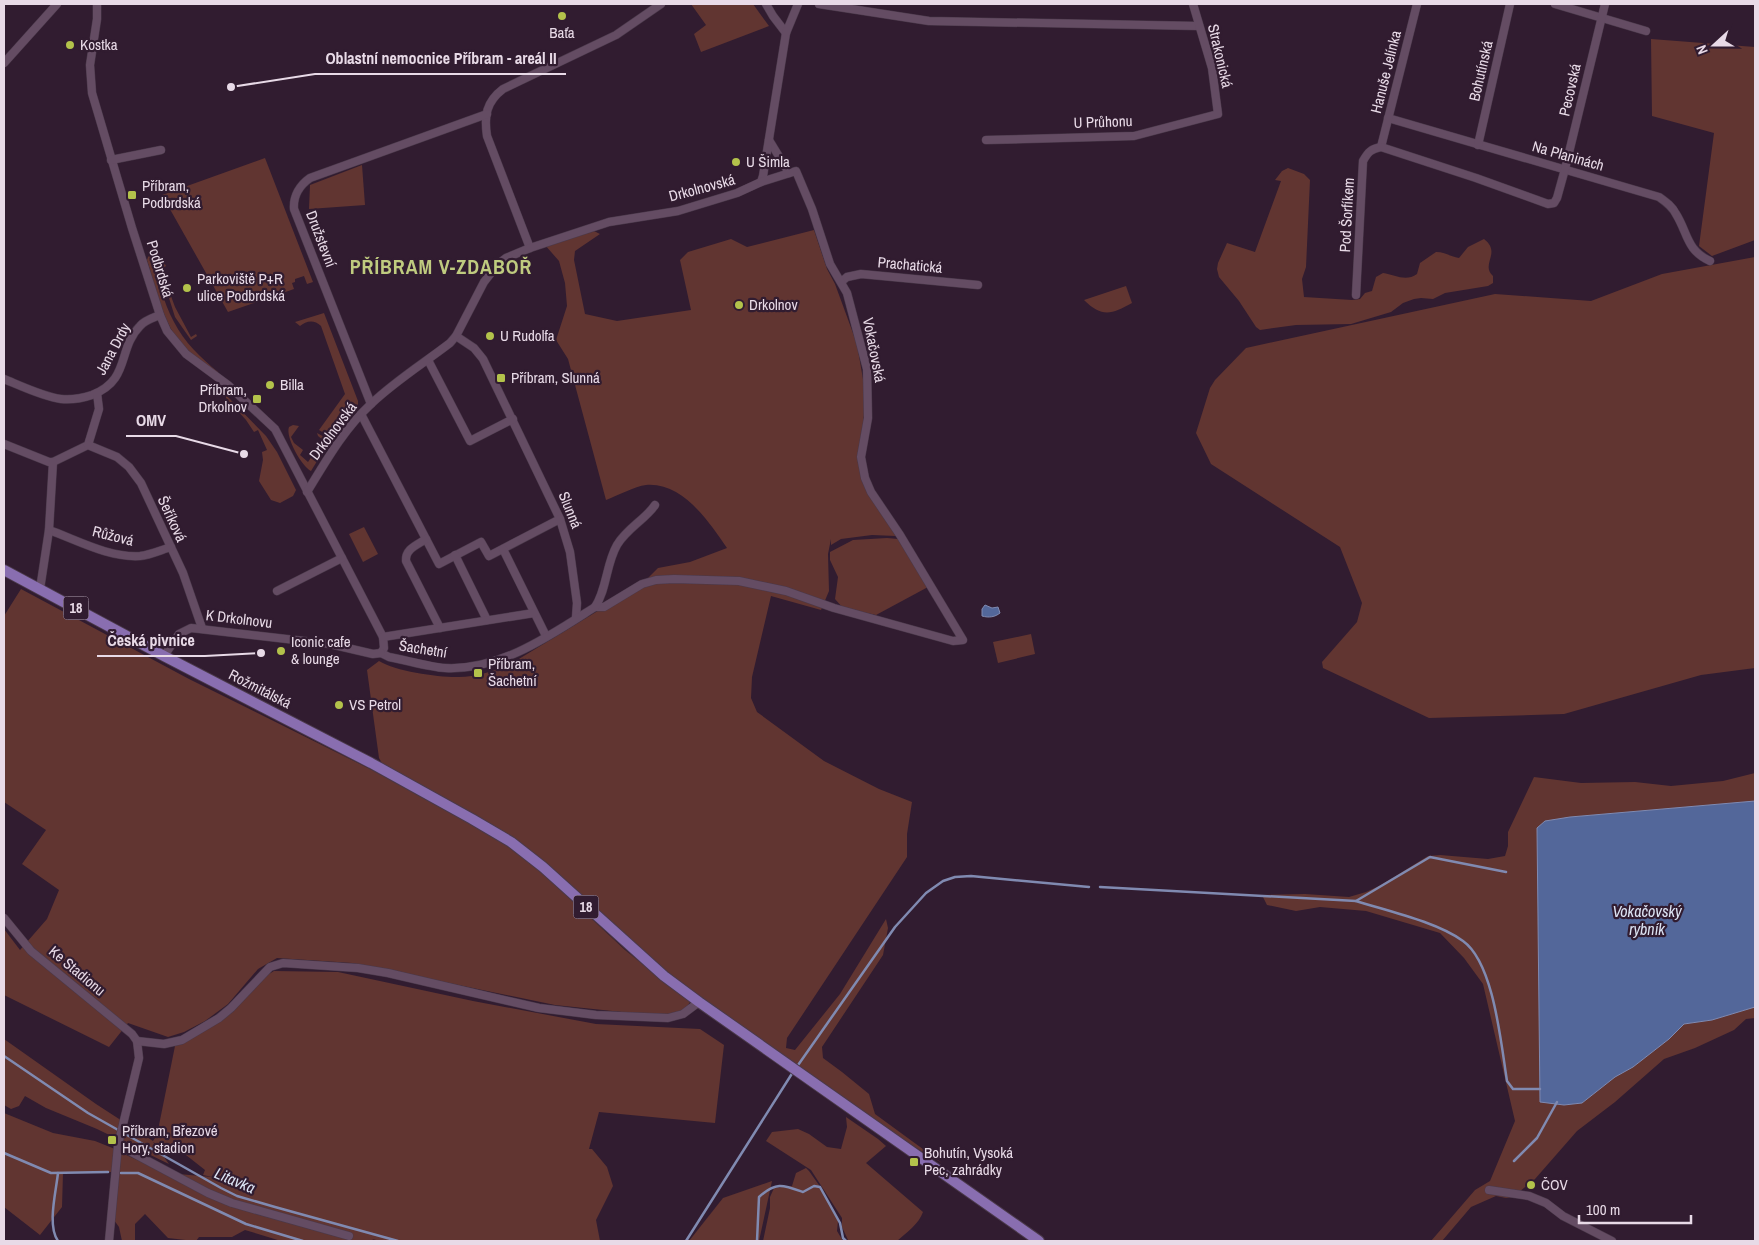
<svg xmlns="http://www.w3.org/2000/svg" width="1759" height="1245" viewBox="0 0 1759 1245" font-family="'Archivo Narrow',sans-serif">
<rect width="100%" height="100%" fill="#311c30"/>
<!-- green -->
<g fill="#613531">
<polygon points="691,4 753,4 769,26 701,52 694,34 706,25"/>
<polygon points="1651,39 1755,47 1755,240 1712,256 1699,246 1714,133 1652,116"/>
<polygon points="265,158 313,282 307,284 304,276 295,279 295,282 292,283 294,289 228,312 162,195"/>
<polygon points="362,165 365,205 309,209 310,185"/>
<path d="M1288,168L1304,174L1310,180L1306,267L1302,279L1304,297L1352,300L1360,299L1365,293L1372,291L1376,277L1383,273C1395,275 1406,282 1417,274L1420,263L1436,252C1445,252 1451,257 1459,258L1468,247L1484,239C1502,253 1480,264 1493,276V283L1488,286L1445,293L1433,299L1421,298L1414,299L1403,303L1391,312L1351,324L1296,325L1260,330L1256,327L1239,301L1219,277L1217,269L1218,263L1227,243L1255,252L1281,181L1275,180L1282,171Z"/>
<path d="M590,229L600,234L575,251L574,260L585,314L617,321L691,310L680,260L688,252L731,239L747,247L814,230L827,269L835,284L857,344L866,397L860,451L861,466L860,476H862L874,500L896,536L872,535L841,539L831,545V539L828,554L829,591L821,610L771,596L752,677L751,698L757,712L824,761L879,789L912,802L907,834V857L787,1038L786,1048L795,1050L840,994L886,919L888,928L883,955L822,1047L823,1058L842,1072L869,1094L875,1114L942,1163L901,1139L672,977L516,841L494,826L384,767L379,758L367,670L379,661C395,671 436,677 456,677C472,678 494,671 509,665L642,584L658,568L690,562L727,548C709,522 683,482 646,485C635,486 617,496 606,500L568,359L556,340L567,306L565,283L559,261L545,245Z"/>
<polygon points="159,253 166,266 161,269 175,307 191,337 196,334 197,336 191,340 175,317 155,254"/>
<path d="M150,255C158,277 163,302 174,322C184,342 201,358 218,372L217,373C203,363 187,352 176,337C161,315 155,286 147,260L148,257Z"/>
<polygon points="1755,257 1755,668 1701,675 1564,714 1429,718 1323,668 1322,662 1357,622 1362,603 1340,547 1211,464 1196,433 1210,388 1215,380 1246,348 1495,294 1591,301 1662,274"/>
<path d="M1126,286L1132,303C1112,314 1102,318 1084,300Z"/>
<path d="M324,313L358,401V406L332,438L319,430L345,394L321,326C314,319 306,321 300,326L295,322Z"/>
<polygon points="226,395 266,436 277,452 296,490 293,496 280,503 271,500 259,481 263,460 262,452 267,450 258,430 254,432 246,420 226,398"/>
<path d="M293,425L299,426L291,437L294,443L303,450L300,455L308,462L323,440L318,436L317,433L330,440L311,471C302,467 285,437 289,427Z"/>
<polygon points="364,527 378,554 363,562 349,534"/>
<polygon points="887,538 898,539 928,587 876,615 843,608 835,599 838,577 830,560 830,552 853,540"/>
<path d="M21,589L189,679L372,770L505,843L534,865L625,950L690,1002C684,1014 672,1015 660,1016L555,1005L352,963L277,958L258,969L228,1004L205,1021L184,1032L168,1037L128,1023L109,1047L4,995V929L20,950L47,919L59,890L22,864L46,830L4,802V616Z"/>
<polygon points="1031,634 1035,654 998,663 993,642"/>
<polygon points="1755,773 1755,801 1570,817 1537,828 1540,1102 1564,1105 1582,1103 1615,1077 1633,1067 1669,1039 1684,1024 1712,1020 1755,1007 1755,1018 1746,1019 1734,1030 1695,1048 1664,1059 1615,1102 1577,1131 1535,1179 1513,1197 1506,1198 1496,1196 1471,1207 1442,1241 1431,1241 1475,1190 1490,1181 1515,1121 1483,984 1464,958 1440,933 1366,911 1320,907 1296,911 1267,905 1262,895 1305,894 1349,897 1366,892 1381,885 1428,856 1440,855 1488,859 1505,856 1508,846 1508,832 1534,777 1581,783 1635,782 1671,786 1723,781"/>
<path d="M274,971L338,972L473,1001L596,1024L700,1029L724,1045L715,1123L599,1112L589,1149H592L607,1167L613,1186L596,1220L600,1241H380L372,1239L375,1241H281L245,1230L232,1237H199L196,1241H194L168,1238L145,1214L135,1224V1241H122L119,1227L111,1216L117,1151L167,1173L212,1177L203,1175L205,1170L172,1144L168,1151L153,1142L169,1164L97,1129L46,1108L25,1096L19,1106L11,1109L4,1105V1039L96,1104L153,1141L157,1135L175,1046C195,1036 214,1027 232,1012C246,999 257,980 274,971Z"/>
<polygon points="4,1113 53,1133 95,1141 115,1149 113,1172 63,1173 62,1207 40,1235 4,1207"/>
<path d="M846,1117L878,1139L886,1146L866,1163L923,1212C919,1224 906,1233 897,1241L848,1240L842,1227V1218L811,1170L766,1141L772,1132L798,1129L809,1134L827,1147L841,1149L847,1127Z"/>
<polygon points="806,1168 809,1171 821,1188 838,1221 837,1231 843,1241 763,1241 770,1208 770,1197 774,1188 792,1186 796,1173"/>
<polygon points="772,1181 759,1241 689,1241 723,1198"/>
</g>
<!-- water -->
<g fill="#53679a" stroke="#808ab1">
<path d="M985,605L992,608L998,607L1000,613C995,617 989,618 982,616V609Z"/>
<polygon points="1755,801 1755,1007 1712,1020 1684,1024 1669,1039 1633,1067 1615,1077 1582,1103 1564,1105 1540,1102 1537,828 1545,821 1570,817"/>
</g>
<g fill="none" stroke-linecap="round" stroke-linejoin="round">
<!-- stream -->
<g stroke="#808ab1" stroke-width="2.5">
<polyline points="1100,887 1356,901 1430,857 1506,872"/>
<path d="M1356,901C1388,911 1437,922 1463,941C1494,963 1501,1044 1507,1081L1513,1089H1540"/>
<polyline points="4,1056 88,1113 221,1188 237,1196 275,1207 398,1241"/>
<polyline points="796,1068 895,927 926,893 943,881 955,877 971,876 1089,887"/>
<polyline points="4,1153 51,1173 108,1172"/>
<polyline points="1514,1161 1537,1138 1557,1102"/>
<path d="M58,1173C56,1192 47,1226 58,1241"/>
<polyline points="121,1173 138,1173 246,1224 303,1241"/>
<polyline points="686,1241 793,1072"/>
<path d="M757,1241L759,1197C776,1181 784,1185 803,1192L814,1186L820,1187L840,1223L843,1238L846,1241"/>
</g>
<defs>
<g id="minor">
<polyline points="97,4 97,19 90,65 92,93 132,228 160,315 167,331 186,354 228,385 275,429 383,637 384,648 381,653"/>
<polyline points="766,4 773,16 786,33"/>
<polyline points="819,4 929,21 1199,26"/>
<polyline points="1555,4 1646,31"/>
<polyline points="4,63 57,4"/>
<path d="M1388,118L1659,197C1666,202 1672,206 1676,214C1688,233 1686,250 1710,261"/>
<polyline points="769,140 789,173"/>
<polyline points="986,140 1134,136 1218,114 1212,68 1193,4"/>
<polyline points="1478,145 1510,4"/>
<polyline points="1381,147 1417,4"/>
<polyline points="111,160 161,150"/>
<path d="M530,248L487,136C484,116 486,102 503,89L616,35L661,4"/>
<polyline points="841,282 847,277 861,274 978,285"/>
<path d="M1356,295L1363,161C1368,152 1371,149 1381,147L1476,178L1548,204L1554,203L1557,198L1565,169L1605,4"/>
<polyline points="456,336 474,348 483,359 560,519 570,552 577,603 576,617"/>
<polyline points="428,360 470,441 513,419"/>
<path d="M4,379C21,386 44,397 61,399C71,400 83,398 92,395C131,380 117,349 140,326C145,320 153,318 160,315"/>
<path d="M371,404L294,209C293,196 300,185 310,178L487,114"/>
<polyline points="361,414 439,564 481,542 489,556 560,519"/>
<polyline points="4,444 49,462 53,462 88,445 99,409 97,393"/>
<polyline points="88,445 117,457 129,467 141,483 183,573 202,628"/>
<path d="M307,492C326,461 344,429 371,404C395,381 424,363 450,343L456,336L484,282L498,264L506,258L530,248L609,222L678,211L737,193L761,182L763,176L786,33L798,4"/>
<path d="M49,530C77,540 109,558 140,556C150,555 161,550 171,547"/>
<path d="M426,539C417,545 405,549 406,561L440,628"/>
<polyline points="503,549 546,636"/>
<polyline points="455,555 487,620"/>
<polyline points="40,589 49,530 53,462"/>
<polyline points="277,591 342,558"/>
<polyline points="595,607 604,607 642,584 656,580 674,579 739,581 786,591 834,608 953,641 963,640 900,535 871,492 865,478 861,457 868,418 867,369 847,293 830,264 812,209 796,171 761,182"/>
<polyline points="383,637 534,613"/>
<path d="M381,653L389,657C406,660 429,667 445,668C500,671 551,635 595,607C607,589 606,564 617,545C627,528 646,519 655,505"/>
<polyline points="164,656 179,634 191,628 330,644 373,654 381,653"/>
<polyline points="4,918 31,951 132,1034 137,1041 139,1058 118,1145 109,1241"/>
<polyline points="137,1041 164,1044 182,1040 219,1018 231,1008 270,967 283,963 358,968 388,973 539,1008 596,1015 668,1018 683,1014 699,1002"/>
<polyline points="118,1145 208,1193 232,1203 349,1236"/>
<polyline points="1489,1190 1529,1196 1546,1203 1563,1216 1612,1241"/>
</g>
<polyline id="major" points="4,570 164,656 371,763 472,819 511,842 543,867 664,976 699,1002 1039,1241"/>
</defs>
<!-- minor casing -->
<use href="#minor" stroke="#4a394a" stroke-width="9"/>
<!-- major casing -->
<use href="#major" stroke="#4a394a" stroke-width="12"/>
<!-- minor -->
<use href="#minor" stroke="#644c63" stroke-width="8"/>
<!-- major -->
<use href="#major" stroke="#896eb0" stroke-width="10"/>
</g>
<!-- markers -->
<g fill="#b3c24b" stroke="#311c30" stroke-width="2">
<circle cx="562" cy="16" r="5"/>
<circle cx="70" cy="45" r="5"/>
<circle cx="736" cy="162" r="5"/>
<rect x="127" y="190" width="10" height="10" rx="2.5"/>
<circle cx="187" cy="288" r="5"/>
<circle cx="739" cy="305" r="5"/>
<circle cx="490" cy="336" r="5"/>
<rect x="496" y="373" width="10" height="10" rx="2.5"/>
<circle cx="270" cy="385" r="5"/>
<rect x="252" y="394" width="10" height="10" rx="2.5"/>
<circle cx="281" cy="651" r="5"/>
<rect x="473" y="668" width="10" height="10" rx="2.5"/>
<circle cx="339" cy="705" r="5"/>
<rect x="107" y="1135" width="10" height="10" rx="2.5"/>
<rect x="909" y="1157" width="10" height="10" rx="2.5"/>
<circle cx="1531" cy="1185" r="5"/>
</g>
<g text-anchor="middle" stroke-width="4.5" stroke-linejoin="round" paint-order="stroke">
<!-- shield labels -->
<g fill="#311c30" stroke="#b1a1b0" stroke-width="1">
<rect x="63.5" y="596.5" width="25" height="23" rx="4"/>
<rect x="573.5" y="895.5" width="25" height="23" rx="4"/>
</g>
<g font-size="14" font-weight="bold" fill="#e8dae7">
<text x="76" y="613">18</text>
<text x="586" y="912">18</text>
</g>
<!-- poi labels -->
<g font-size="15" fill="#e8dae7" stroke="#311c30" text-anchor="start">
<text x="562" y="38" text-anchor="middle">Baťa</text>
<text x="80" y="50">Kostka</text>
<text x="746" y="167">U Šimla</text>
<text x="142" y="191">Příbram,<tspan x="142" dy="17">Podbrdská</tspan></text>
<text x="197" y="284">Parkoviště P+R<tspan x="197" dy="17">ulice Podbrdská</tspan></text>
<text x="749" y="310">Drkolnov</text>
<text x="500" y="341">U Rudolfa</text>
<text x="511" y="383">Příbram, Slunná</text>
<text x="280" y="390">Billa</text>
<text x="247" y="395" text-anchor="end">Příbram,<tspan x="247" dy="17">Drkolnov</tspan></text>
<text x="291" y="647">Iconic cafe<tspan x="291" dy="17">&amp; lounge</tspan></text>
<text x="488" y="669">Příbram,<tspan x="488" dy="17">Šachetní</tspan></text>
<text x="349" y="710">VS Petrol</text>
<text x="122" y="1136">Příbram, Březové<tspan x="122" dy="17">Hory, stadion</tspan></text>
<text x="924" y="1158">Bohutín, Vysoká<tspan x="924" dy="17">Pec, zahrádky</tspan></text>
<text x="1541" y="1190">ČOV</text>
</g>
<!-- street labels -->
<g font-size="15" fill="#e8dae7" stroke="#311c30">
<text transform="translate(1220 56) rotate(77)" y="5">Strakonická</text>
<text transform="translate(1481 71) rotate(-77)" y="5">Bohutínská</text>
<text transform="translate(1386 72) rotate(-76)" y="5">Hanuše Jelínka</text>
<text transform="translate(1570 90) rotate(-77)" y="5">Pecovská</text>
<text transform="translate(1103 122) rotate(-2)" y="5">U Průhonu</text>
<text transform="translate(1568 156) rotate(16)" y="5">Na Planinách</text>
<text transform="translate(702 188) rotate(-15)" y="5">Drkolnovská</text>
<text transform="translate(1347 215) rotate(-87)" y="5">Pod Šorfíkem</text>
<text transform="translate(321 239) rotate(69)" y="5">Družstevní</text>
<text transform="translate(910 265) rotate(5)" y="5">Prachatická</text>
<text transform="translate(160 269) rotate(73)" y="5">Podbrdská</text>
<text transform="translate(113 349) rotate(-62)" y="5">Jana Drdy</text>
<text transform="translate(874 350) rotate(79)" y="5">Vokačovská</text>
<text transform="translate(333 431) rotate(-53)" y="5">Drkolnovská</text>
<text transform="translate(570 510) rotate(68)" y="5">Slunná</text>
<text transform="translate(172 519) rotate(65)" y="5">Šeříková</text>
<text transform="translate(113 536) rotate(14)" y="5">Růžová</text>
<text transform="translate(239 619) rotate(7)" y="5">K Drkolnovu</text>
<text transform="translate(423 649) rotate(9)" y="5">Šachetní</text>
<text transform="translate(260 689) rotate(27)" y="5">Rožmitálská</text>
<text transform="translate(77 971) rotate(40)" y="5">Ke Stadionu</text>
</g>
<!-- water labels -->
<g font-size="16" font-style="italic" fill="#dde4f4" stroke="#311c30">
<text x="1647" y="917">Vokačovský<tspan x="1647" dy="18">rybník</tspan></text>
<text transform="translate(235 1180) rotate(23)" y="6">Litavka</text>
</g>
<!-- district labels -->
<g font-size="20" font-weight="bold" letter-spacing="1" fill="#bfcb7f" stroke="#311c30">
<text x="441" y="274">PŘÍBRAM V-ZDABOŘ</text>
</g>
</g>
<!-- callouts -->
<path fill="none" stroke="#e8dae7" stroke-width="2" d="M231 87L315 74H566M244 454L176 436H126M261 653L205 656H97"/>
<g fill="#e8dae7" stroke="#311c30" stroke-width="2">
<circle cx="231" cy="87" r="5"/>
<circle cx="244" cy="454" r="5"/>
<circle cx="261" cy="653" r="5"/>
</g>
<g font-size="16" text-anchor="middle" font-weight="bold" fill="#e8dae7" stroke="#311c30" stroke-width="4.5" stroke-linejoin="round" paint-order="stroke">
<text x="441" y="64">Oblastní nemocnice Příbram - areál II</text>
<text x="151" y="426">OMV</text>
<text x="151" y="646">Česká pivnice</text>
</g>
<!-- border -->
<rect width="1759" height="1245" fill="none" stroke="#e8dae7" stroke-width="10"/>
<!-- north arrow -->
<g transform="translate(1714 45) rotate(249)" stroke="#311c30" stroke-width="4" paint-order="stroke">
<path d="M0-4L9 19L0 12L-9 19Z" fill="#e8dae7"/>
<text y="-8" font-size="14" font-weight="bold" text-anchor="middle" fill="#e8dae7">N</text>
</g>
<!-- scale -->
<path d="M1579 1215v8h112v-8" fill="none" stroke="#e8dae7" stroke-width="2.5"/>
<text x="1586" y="1215" font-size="15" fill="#e8dae7" stroke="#311c30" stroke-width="4" paint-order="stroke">100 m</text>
</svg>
